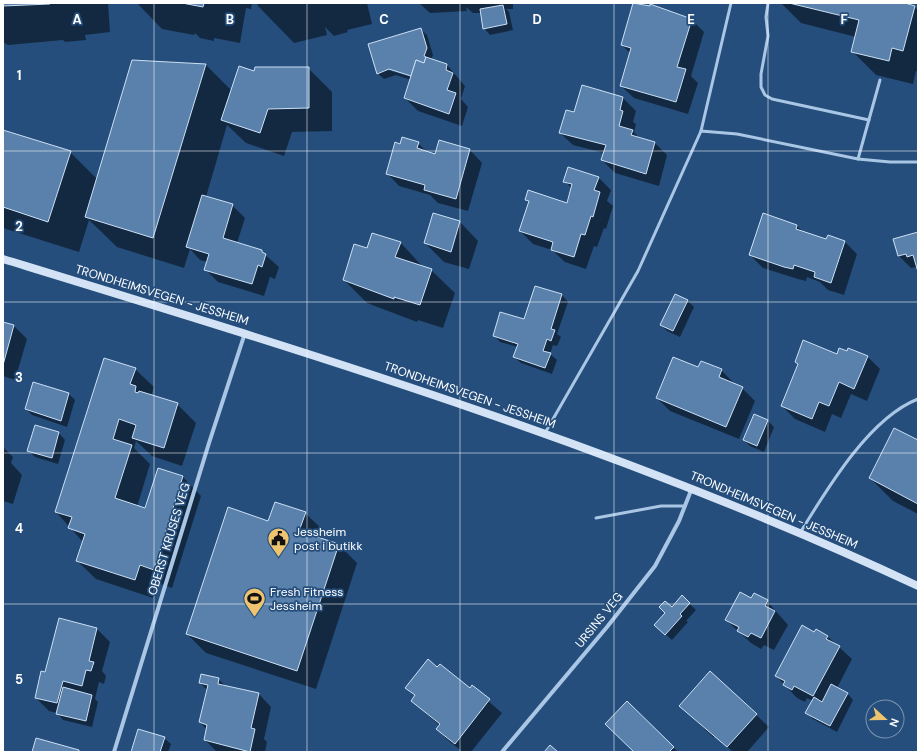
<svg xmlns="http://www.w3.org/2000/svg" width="921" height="755" viewBox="0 0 921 755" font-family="'DM Sans',sans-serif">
<rect width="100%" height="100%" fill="#254e7c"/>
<!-- shadow -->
<g fill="#0007" fill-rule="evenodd">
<polygon points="3,3 108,3 110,32 85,35 86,40 65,42 63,40 8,45 3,42 3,48"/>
<polygon points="137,3 252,3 251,9 246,8 240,43 214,38 214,41 200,38 195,33 194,35 162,29"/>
<polygon points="257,3 367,3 372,24 347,30 348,32 334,36 325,27 327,35 294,43 258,6"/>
<polygon points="419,3 513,3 513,9 506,9 509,12 513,30 490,35 484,28 481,13 473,13 466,7 467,11 430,13"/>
<polygon points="634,3 667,10 691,19 704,32 691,76 698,83 688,114 634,98 621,86 631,54 622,45"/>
<polygon points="781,3 911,3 918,10 918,71 916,71 913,84 876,75 852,51 856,37 801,23"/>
<path d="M420,29L427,35L433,55L431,60L447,65L465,86L461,99L468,107L462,126L418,111L405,98L411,80L396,75L384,79L377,73ZM385,67L412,75V77L384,69Z"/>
<polygon points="206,65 232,91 254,73 308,68 332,92 332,131 292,132 284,156 246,143 227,125 206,197 232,205 245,218 237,243 261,251 279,267 275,279 270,277 264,296 218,282 205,269 207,262 200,260 190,249 184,268 117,247 89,220 79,252 3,228 3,131 70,152 97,179"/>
<polygon points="583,87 623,98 636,111 633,122 636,124 634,132 639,138 655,143 667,155 659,186 615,173 602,160 604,153 573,145 560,133 575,113"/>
<polygon points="418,143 428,153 436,155 470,150 482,163 468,211 438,203 430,195 399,186 387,173 401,145"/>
<polygon points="598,177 611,190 607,201 613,206 606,229 604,228 597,247 594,246 586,269 565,262 552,250 533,244 520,231 529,203 526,199 567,204 572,189 565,181"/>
<polygon points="763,214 797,226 804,233 827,240 844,241 857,254 844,295 828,290 820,282 807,277 806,281 798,279 763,268 750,255"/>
<polygon points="460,222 478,241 469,269 444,262 425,243"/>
<polygon points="918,233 918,269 917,267 911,268 899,256"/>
<polygon points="400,242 423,267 431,270 455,293 443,328 418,320 417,322 367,303 344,280"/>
<polygon points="535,287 562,295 568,302 557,334 561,337 557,346 553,345 550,354 557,360 552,374 521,363 514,357 518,347 500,342 494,335 524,320"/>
<polygon points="675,295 688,301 694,307 680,337 667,331 661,325"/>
<polygon points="3,323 14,326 27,339 15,380 3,376"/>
<polygon points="837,355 868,357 880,369 867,401 851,394 841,418 832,414 825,432 795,419 782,406 799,365 796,362"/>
<polygon points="135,369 154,387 151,396 177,404 196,423 182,466 152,456 136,441 134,448 150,464 137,507 146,510 158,470 183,477 201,496 172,588 158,583 153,598 96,579 77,561 83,542 56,512"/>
<polygon points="698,369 721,370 734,383 733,384 742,388 755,401 739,439 670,411 657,398"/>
<polygon points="69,394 75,400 67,427 32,415 26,409"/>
<polygon points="754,415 768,421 774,427 764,452 750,446 744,440"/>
<polygon points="36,427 59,433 65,440 58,464 35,457 29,451"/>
<polygon points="918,441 918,514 893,501 870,478"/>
<polygon points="3,447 13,457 11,463 22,475 13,504 3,501"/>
<polygon points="305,513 324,531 321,539 339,545 357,563 316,689 206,653 187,634 269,522"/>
<polygon points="751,600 767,601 788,625 774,650 764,645 761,649 751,643 726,620"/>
<polygon points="689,603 696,610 686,621 688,622 672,640 662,631 672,608"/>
<polygon points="60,619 97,629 110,642 102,671 106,676 104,684 99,682 95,699 98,702 92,727 63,720 57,713 49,711 36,698 46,673"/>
<polygon points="814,633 827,636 852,659 837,688 847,693 853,700 837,732 813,719 807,713 813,701 807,698 805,702 797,698 776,676"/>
<polygon points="438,669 470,689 472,687 502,713 471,752 463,752 450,742 437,729 440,726 412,701 416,696 407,687"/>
<polygon points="710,672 769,727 747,752 733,752 715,736 713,737 680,706"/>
<polygon points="218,679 226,686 259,694 271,707 264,739 267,742 265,752 217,752 205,740 207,730 200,722 207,690 200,683"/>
<polygon points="627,702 678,752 635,752"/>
<polygon points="164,738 171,744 168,752 132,752"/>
</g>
<!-- building -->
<g fill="#5981ab" stroke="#cce0f4">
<polygon points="3,3 50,3 50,4 3,6"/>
<polygon points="182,3 204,3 203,7"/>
<polygon points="633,3 650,6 650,4 692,19 677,67 686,69 676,102 620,86 631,48 621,45"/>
<polygon points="789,3 905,3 915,6 903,51 892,48 889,61 851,52 859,20"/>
<polygon points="503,5 507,24 483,29 480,9"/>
<polygon points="421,28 427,48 424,56 426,57 424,63 416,60 411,76 389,69 377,74 368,44"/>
<polygon points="426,57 447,64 446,70 453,73 447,90 456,93 449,114 404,98 416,60 424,63"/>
<polygon points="132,60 206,64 153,238 85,217"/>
<polygon points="239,66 254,71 255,67 309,67 309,108 268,109 260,133 221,120"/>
<polygon points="582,85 623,97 620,110 623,111 619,126 633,130 631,135 655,142 646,174 601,160 606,145 559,133 566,110 574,112"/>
<polygon points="3,130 71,151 48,222 3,207"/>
<polygon points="402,137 419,142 417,148 435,154 439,140 470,149 456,199 424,190 425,185 386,174 395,142 400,144"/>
<polygon points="568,167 599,177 594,190 600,192 593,217 591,216 585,235 581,234 574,257 551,250 553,242 519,231 529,201 525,200 528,190 567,203 572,184 563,182"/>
<polygon points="202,195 233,204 223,238 262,250 262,252 266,254 262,267 258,265 252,284 204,270 209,254 186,247"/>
<polygon points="433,213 460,221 451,252 424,243"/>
<polygon points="763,213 797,225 796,229 826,239 828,235 845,241 831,283 814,277 815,272 794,265 793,269 784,267 749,255"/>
<polygon points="918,232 918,272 913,255 907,257 906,254 898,256 893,239"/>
<polygon points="372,233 401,242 395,257 432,269 420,305 394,297 394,299 343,280 354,244 367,248"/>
<polygon points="535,286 562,294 551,329 555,330 551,341 547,339 543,351 551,353 545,368 513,357 518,344 493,336 500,312 524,319"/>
<polygon points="675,294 688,300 673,331 660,325"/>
<polygon points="3,322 14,325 3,365"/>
<polygon points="803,340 837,354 839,348 847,351 848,348 868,356 854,389 839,382 829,406 819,402 812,419 781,406 798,364 795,362"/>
<polygon points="673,357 698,367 701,361 722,369 719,377 743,387 726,427 656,398"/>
<polygon points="104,358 136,368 130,384 136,386 135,392 138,393 139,391 178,403 164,448 132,438 136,425 119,419 113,439 132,445 115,498 145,508 158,468 183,476 154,570 140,565 135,580 76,561 85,534 68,528 72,517 55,512"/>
<polygon points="33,382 69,393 61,421 25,409"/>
<polygon points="754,414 768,420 757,446 743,440"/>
<polygon points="35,425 59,432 52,458 27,451"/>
<polygon points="894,428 918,440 918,504 869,478"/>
<polygon points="275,502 306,512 299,531 339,544 297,671 186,634 228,507 268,521"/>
<polygon points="740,592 751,598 754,593 768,600 765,606 775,611 761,638 751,633 748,637 737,631 739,627 725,620"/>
<polygon points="682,595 690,603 680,614 682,616 665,635 654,625 665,613 659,607 665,601 672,607"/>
<polygon points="59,618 97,628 89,661 94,662 91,671 86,670 82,686 63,681 57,703 35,698 41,671 45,672"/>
<polygon points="802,625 814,632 816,629 828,636 826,639 840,646 813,696 794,686 792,690 783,685 785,681 775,676"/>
<polygon points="428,659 437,667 440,664 470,688 472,685 490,699 455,744 436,729 440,724 411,701 415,695 405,688"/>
<polygon points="710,671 757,714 727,747 679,706"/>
<polygon points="201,674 219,678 218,684 259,693 251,728 255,729 250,752 204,740 207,725 199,722 208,685 199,683"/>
<polygon points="831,684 848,693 830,726 805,713 814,697 822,702"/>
<polygon points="63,687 92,695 86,721 56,714"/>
<polygon points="627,701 674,747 669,752 634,752 605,724"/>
<polygon points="138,729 165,737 160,752 131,752"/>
<polygon points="36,738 79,750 79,752 32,752"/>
<polygon points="550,745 558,752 544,752"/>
</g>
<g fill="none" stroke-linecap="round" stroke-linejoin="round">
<!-- lane -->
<g stroke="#aac6e5" stroke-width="3">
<polyline points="768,3 766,17 768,36 761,74 761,87 765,95 772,99 869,120"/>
<polyline points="701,131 731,3"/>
<polyline points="858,159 880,80"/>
<polyline points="545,433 638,271 701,131 737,134 858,159 890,162 918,162"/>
<polyline points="596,518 661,506 685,506"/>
<path d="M800,533C827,489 869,418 918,399"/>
</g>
<!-- street -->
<g stroke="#aac6e5" stroke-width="4">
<polyline points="114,752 209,443 245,333"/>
<polyline points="502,752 607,627 655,566 679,521 692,488"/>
</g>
<!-- secondary -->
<path stroke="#d3e3f5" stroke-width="8" d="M3,259C313,354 624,448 918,586"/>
</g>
<!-- grid -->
<path fill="none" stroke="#fff" stroke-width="1" stroke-opacity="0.55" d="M154,3V752M307,3V752M460,3V752M614,3V752M768,3V752M3,151H918M3,302H918M3,453H918M3,604H918"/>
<!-- icons -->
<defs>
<symbol id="civic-pin" viewBox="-11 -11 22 30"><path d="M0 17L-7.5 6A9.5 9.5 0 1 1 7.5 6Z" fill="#eec56e" stroke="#254e7c"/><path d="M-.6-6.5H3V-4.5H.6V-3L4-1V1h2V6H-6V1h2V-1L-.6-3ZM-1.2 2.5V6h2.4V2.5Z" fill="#111"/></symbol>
<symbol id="stadium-pin" viewBox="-11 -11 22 30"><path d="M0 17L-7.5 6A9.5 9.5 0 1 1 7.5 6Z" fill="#eec56e" stroke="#254e7c"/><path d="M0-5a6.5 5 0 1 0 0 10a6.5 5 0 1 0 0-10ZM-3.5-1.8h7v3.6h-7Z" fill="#111"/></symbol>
</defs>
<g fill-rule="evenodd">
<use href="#civic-pin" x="266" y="526" width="25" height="34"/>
<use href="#stadium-pin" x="242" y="586" width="25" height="34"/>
</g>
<g text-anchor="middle" stroke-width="3.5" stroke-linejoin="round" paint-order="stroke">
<!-- street labels -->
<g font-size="12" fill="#fff" stroke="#254e7c">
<text transform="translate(162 295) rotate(17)" y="4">TRONDHEIMSVEGEN - JESSHEIM</text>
<text transform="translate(470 395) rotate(19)" y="4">TRONDHEIMSVEGEN - JESSHEIM</text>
<text transform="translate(774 510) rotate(23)" y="4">TRONDHEIMSVEGEN - JESSHEIM</text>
<text transform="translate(169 539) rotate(-73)" y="4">OBERST KRUSES VEG</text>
<text transform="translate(599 620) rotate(-51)" y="4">URSINS VEG</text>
</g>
<!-- poi labels -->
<g font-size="12" fill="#fff" stroke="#254e7c" text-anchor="start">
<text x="294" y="536">Jessheim<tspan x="294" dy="14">post i butikk</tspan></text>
<text x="270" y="596">Fresh Fitness<tspan x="270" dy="14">Jessheim</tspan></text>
</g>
</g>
<g font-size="13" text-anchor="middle" font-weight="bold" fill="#fff" stroke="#254e7c" stroke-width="3.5" stroke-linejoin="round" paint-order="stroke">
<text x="77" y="24">A</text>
<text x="230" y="24">B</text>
<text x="384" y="24">C</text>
<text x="537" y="24">D</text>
<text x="691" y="24">E</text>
<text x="844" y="24">F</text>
<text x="19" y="80">1</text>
<text x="19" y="231">2</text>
<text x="19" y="382">3</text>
<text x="19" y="533">4</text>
<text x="19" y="684">5</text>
</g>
<!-- border -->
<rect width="921" height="755" fill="none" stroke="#ffffff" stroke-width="8"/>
<!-- north arrow -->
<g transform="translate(885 719) rotate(111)"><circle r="19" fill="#254e7c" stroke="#7c95b0"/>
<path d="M0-3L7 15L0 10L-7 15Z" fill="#eec56e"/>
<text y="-6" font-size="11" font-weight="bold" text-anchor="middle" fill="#ffffff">N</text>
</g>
</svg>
